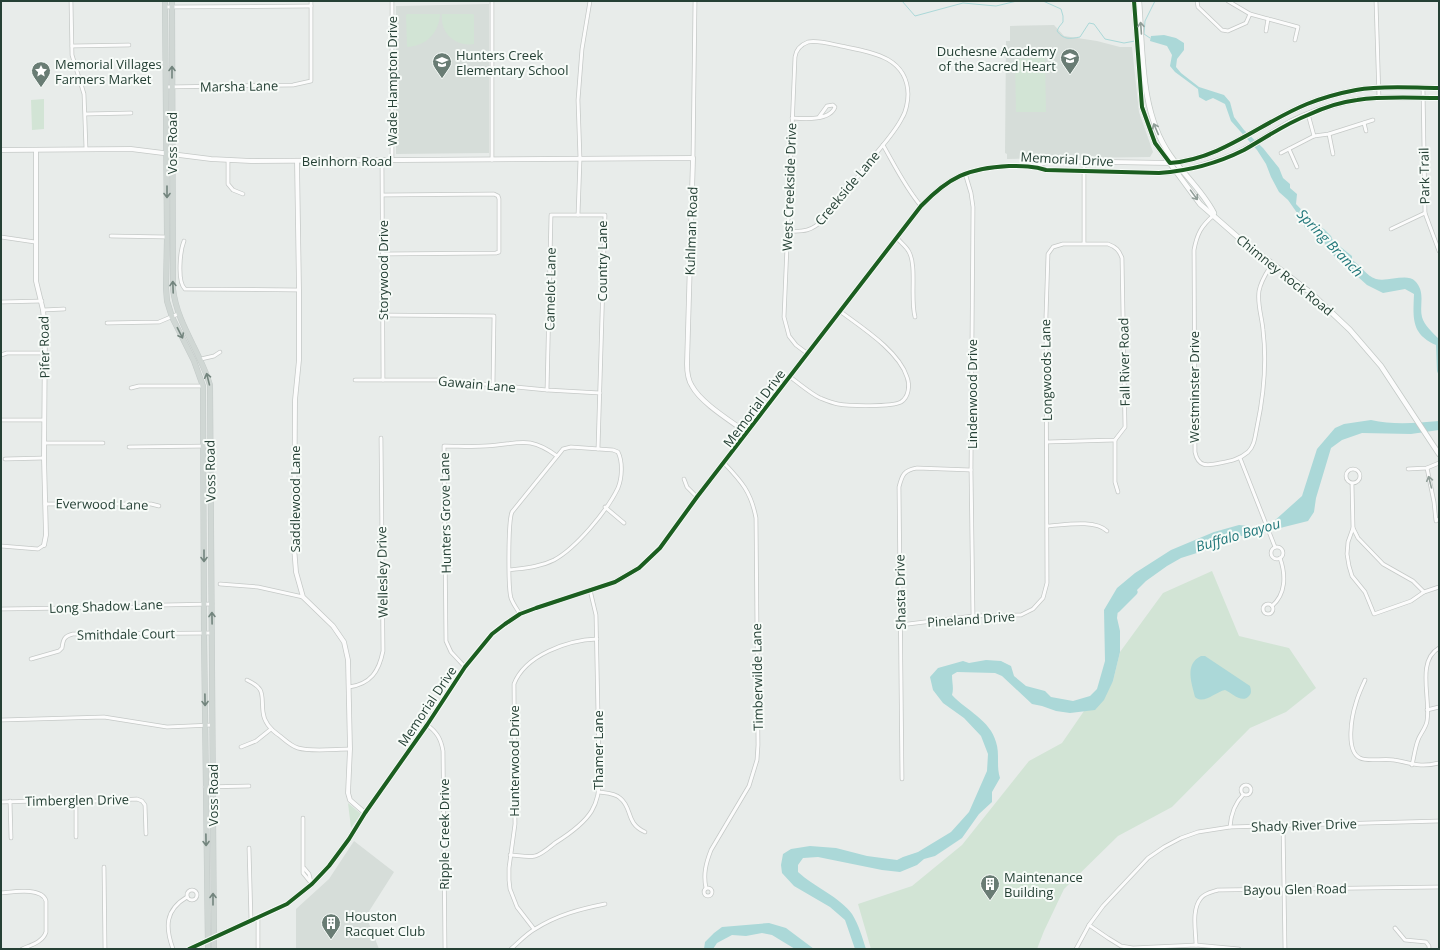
<svg xmlns="http://www.w3.org/2000/svg" width="1440" height="950" viewBox="0 0 1440 950" font-family="'Open Sans',sans-serif">
<rect width="100%" height="100%" fill="#e8ecea"/>
<!-- built -->
<g fill="#d6ddd9">
<polygon points="489,4 489,153 396,154 396,6"/>
<polygon points="1054,25 1064,36 1097,41 1120,47 1132,47 1139,112 1153,152 1150,157 1007,159 1007,154 1005,153 1006,41 1010,41 1010,26"/>
<polygon points="354,841 394,872 366,916 379,949 296,949 296,909 329,879"/>
</g>
<!-- green -->
<g fill="#d2e4d5">
<path d="M407,14H440C439,33 426,46 407,47L406,15Z"/>
<path d="M442,14H473L474,15V44C455,47 440,33 442,14Z"/>
<polygon points="1045,58 1046,112 1016,112 1015,59"/>
<polygon points="44,99 44,129 32,130 31,100"/>
<polygon points="1212,571 1239,636 1289,648 1316,688 1286,712 1250,728 1172,807 1118,836 1064,889 1044,931 1037,949 871,949 858,904 912,886 962,845 1029,761 1062,743 1084,711 1095,709 1113,681 1120,652 1163,593"/>
<polygon points="348,803 361,814 351,828"/>
</g>
<!-- water -->
<g fill="#abd8d8">
<path d="M1164,35L1176,38L1184,43V50L1177,59L1176,67L1181,73L1199,87L1224,95L1230,102L1234,117L1244,130L1263,148L1279,168L1283,178L1290,184V188L1297,194L1296,204L1317,226L1324,229L1331,236L1333,241L1352,256V260C1361,265 1366,276 1376,279C1388,282 1407,273 1415,281C1426,292 1419,305 1422,317C1424,325 1433,333 1439,339V376L1437,371L1436,345C1411,334 1413,318 1414,294L1405,289L1383,293L1367,285L1357,276L1345,262L1334,256L1325,244L1319,234L1305,228L1300,217L1288,200L1279,192L1271,177L1266,164L1257,150L1231,121L1225,104L1213,98L1206,101L1199,97L1198,89L1175,72L1170,66L1172,55L1167,46L1150,41L1151,36Z"/>
<path d="M1371,420C1393,425 1416,423 1439,421V430L1411,434L1362,433L1342,440L1331,448L1316,498L1314,512L1308,521L1284,527L1261,534L1241,536L1219,546L1181,558L1167,566L1146,581L1130,597L1125,600L1118,610L1117,618L1120,631V652L1113,681L1104,700L1095,710L1070,713L1056,711L1042,706L1032,704L1002,676L995,673L957,672L952,675C952,683 954,688 952,695C967,711 990,720 996,742C1000,754 996,766 1000,778L992,792V802L979,814L962,838L935,856L924,859L917,865L900,872L882,870L818,857L803,858L798,865V872C813,886 841,898 852,914C859,925 862,937 866,949H855L845,920L830,907L794,886L782,873L781,865L783,854L791,849L810,846L836,848L867,856L897,860L903,857L918,852L951,832L969,812L987,771L988,754L981,736L964,718L943,703L933,690L930,677L938,668L963,661L969,663L986,660L1001,661L1011,666L1014,676L1026,686L1045,691L1051,697L1073,701L1090,696L1097,689L1105,661L1104,610L1117,588L1135,573L1171,550L1214,532L1239,525L1249,526L1253,529L1273,522L1302,496L1317,449L1335,428L1344,424Z"/>
<path d="M1201,656H1205L1250,686C1251,690 1252,693 1249,696C1242,704 1232,693 1225,690C1215,692 1204,705 1195,697C1192,684 1184,664 1201,656Z"/>
<polygon points="769,923 786,928 814,949 795,949 772,935 762,933 746,936 732,935 717,943 713,949 704,949 705,942 714,933 722,927"/>
</g>
<g fill="none" stroke-linecap="round" stroke-linejoin="round">
<!-- stream -->
<g stroke="#abd8d8" stroke-width="1">
<polyline points="902,1 915,16 963,3 996,6 1017,1"/>
<path d="M1043,1L1061,9L1063,16V22L1059,27L1057,31C1064,40 1069,39 1080,37L1089,23L1094,24L1105,39L1124,43L1135,41"/>
<polyline points="1150,38 1144,34 1145,21 1155,1"/>
</g>
<!-- river -->
<polyline stroke="#abd8d8" stroke-width="7" points="1117,609 1134,592"/>
<defs>
<g id="minor">
<polyline points="71,1 72,55 84,94 86,149"/>
<polyline points="392,1 392,161"/>
<polyline points="1197,1 1198,7 1222,30 1228,31 1246,23 1250,14"/>
<polyline points="1228,1 1250,14 1298,27 1295,40"/>
<polyline points="1376,1 1379,98"/>
<polyline points="165,7 311,6"/>
<polyline points="1266,31 1268,19"/>
<polyline points="72,46 129,45"/>
<polyline points="166,87 293,85 311,81 311,1"/>
<polyline points="1423,88 1425,213 1439,251"/>
<polyline points="86,114 131,113"/>
<polyline points="1308,114 1314,136"/>
<path d="M792,118C804,119 830,121 835,107L833,105L827,106L819,117"/>
<polyline points="1364,123 1366,131"/>
<polyline points="1329,134 1333,154"/>
<path d="M883,145C895,166 905,187 921,206"/>
<polyline points="1289,149 1297,167"/>
<polyline points="1281,153 1314,136 1329,134 1373,120"/>
<polyline points="693,158 695,2"/>
<polyline points="228,160 228,184 233,190 243,194"/>
<polyline points="492,160 492,1"/>
<polyline points="382,161 383,380"/>
<polyline points="1084,161 1084,243"/>
<polyline points="965,173 971,193 973,207 971,470 973,616"/>
<polyline points="383,195 494,194 498,196 499,199 499,252 496,253 383,254"/>
<polyline points="578,215 580,159 578,100 582,49 590,1"/>
<path d="M1214,215C1201,226 1197,234 1194,250L1195,452C1198,467 1207,466 1220,463C1231,461 1240,459 1248,452C1255,445 1255,436 1257,427C1264,394 1267,363 1263,330C1262,317 1257,304 1259,291C1261,280 1267,272 1272,264"/>
<polyline points="1391,229 1425,213"/>
<path d="M787,231C804,232 812,231 824,219C841,198 857,178 873,157C883,145 895,132 902,118C906,112 908,101 908,94C907,56 870,52 841,46C831,44 818,40 808,42C800,45 796,50 795,57L784,317L789,336L796,345L808,354"/>
<polyline points="111,236 167,237"/>
<polyline points="1,237 35,242"/>
<path d="M897,238C901,243 907,247 909,252C917,266 910,299 915,317"/>
<path d="M184,241C180,251 177,282 185,289L299,290"/>
<polyline points="1,302 42,301"/>
<polyline points="43,310 64,309"/>
<polyline points="382,315 494,316 493,385"/>
<polyline points="107,323 159,322 178,314"/>
<polyline points="1,355 7,353 45,353"/>
<polyline points="201,359 214,356 220,352"/>
<path d="M790,377C800,384 810,393 820,398C825,400 832,403 838,404C849,406 892,407 901,402C909,397 910,385 907,377C899,351 861,327 841,312"/>
<polyline points="355,380 440,380 547,390 600,393"/>
<polyline points="131,388 139,386 203,386"/>
<polyline points="547,390 551,215 605,215 598,449"/>
<polyline points="1,420 44,420"/>
<polyline points="1115,440 1115,482 1118,492"/>
<polyline points="45,443 103,443"/>
<polyline points="129,447 210,446"/>
<polyline points="1240,458 1275,547"/>
<polyline points="5,459 44,458"/>
<polyline points="1427,468 1434,502 1436,521 1439,519"/>
<circle cx="1353" cy="476" r="7"/>
<polyline points="1408,469 1427,468 1439,463"/>
<polyline points="684,479 687,487 697,497"/>
<polyline points="1352,484 1353,528 1348,542 1347,554 1349,566 1352,576 1365,592 1374,614 1411,601 1424,592 1439,587"/>
<polyline points="45,504 151,504 159,506"/>
<polyline points="605,507 624,523"/>
<path d="M1048,526C1064,525 1095,519 1107,531"/>
<polyline points="1353,528 1358,538 1383,564 1413,581 1424,592"/>
<polyline points="1,546 38,549 44,545"/>
<circle cx="1277" cy="553" r="6"/>
<path d="M509,570C524,568 540,567 554,560C576,548 607,511 618,488C622,478 623,462 618,452L613,450L571,447L563,449L512,512C508,521 508,588 511,598C513,604 517,609 520,614"/>
<polyline points="220,584 258,587 303,597"/>
<circle cx="1268" cy="609" r="5"/>
<path d="M1272,606C1286,594 1286,575 1280,558"/>
<polyline points="1,609 136,607 164,605 212,604"/>
<path d="M900,625L973,616L1021,615L1033,609L1043,598L1047,583L1046,316L1048,254L1053,247L1063,244H1108C1116,247 1119,250 1122,258L1125,427L1115,440L1047,442"/>
<path d="M31,659L59,651L62,648C63,640 64,636 73,634L212,633"/>
<path d="M465,667L451,652L446,641L444,446C458,446 472,447 485,446C518,445 527,434 557,456"/>
<path d="M247,680C266,689 261,694 263,712C264,723 271,730 280,736C285,740 291,746 298,748C311,752 336,749 350,749"/>
<path d="M1365,680C1362,687 1358,695 1356,703C1352,715 1345,751 1360,758C1368,762 1384,758 1394,760C1412,763 1419,768 1439,763"/>
<path d="M349,687C371,684 379,671 383,651L381,438"/>
<polyline points="1427,710 1439,707"/>
<polyline points="1,720 104,717 167,727 212,725"/>
<path d="M427,725C437,732 441,739 443,751L445,949"/>
<polyline points="241,747 256,741 271,729"/>
<path d="M1412,765C1414,757 1415,748 1418,740C1420,734 1426,728 1427,721C1431,699 1416,661 1439,648"/>
<path d="M902,779L899,487C902,475 904,470 917,468L971,470"/>
<circle cx="1246" cy="790" r="5"/>
<polyline points="205,787 249,786"/>
<path d="M599,792C606,793 615,793 620,798C633,808 625,823 645,832"/>
<polyline points="10,801 11,838"/>
<polyline points="1,802 38,801 76,802 137,799 142,801 145,805 146,834"/>
<polyline points="303,818 303,873 312,884"/>
<polyline points="1283,825 1285,949"/>
<path d="M1230,827C1231,814 1234,804 1243,795"/>
<polyline points="76,837 76,802"/>
<polyline points="249,848 251,921"/>
<path d="M510,855C518,855 527,858 535,856C541,855 550,847 555,843C590,821 603,806 599,764L596,615L590,590"/>
<polyline points="104,867 105,949"/>
<polyline points="304,868 309,874 311,882"/>
<circle cx="708" cy="892" r="4"/>
<path d="M706,888C703,874 706,863 711,850L749,786L757,760L758,745L756,518C751,492 742,482 724,463"/>
<circle cx="192" cy="895" r="5"/>
<path d="M1,893C13,892 42,887 46,901V932C43,942 31,945 22,949"/>
<polyline points="258,918 258,949"/>
<polyline points="1089,925 1108,938 1121,946 1133,948 1196,945 1239,949"/>
<polyline points="1395,928 1405,940 1426,942 1429,946 1429,949"/>
<path d="M534,929L517,907L510,889L509,880V868L515,824L514,684C525,655 568,640 597,639"/>
<path d="M1196,945C1196,931 1191,910 1201,898C1205,893 1212,892 1218,890L1439,887"/>
<path d="M173,949C165,927 165,910 187,897"/>
<path d="M511,949C519,942 526,934 535,929C557,915 580,909 605,904"/>
<polyline points="1076,949 1089,925 1103,906 1148,858 1164,847 1181,838 1198,832 1230,827 1439,821"/>
</g>
<g id="tertiary">
<path d="M1,150L131,149L211,159L251,161L693,158L687,364C687,371 688,380 692,386C701,403 731,421 747,433"/>
<polyline points="36,150 36,281 43,310 45,330 44,458 46,535 44,545"/>
<polyline points="297,161 299,290 299,360 295,400 294,547 296,572 303,597 333,626 344,642 348,660 350,749 348,793 350,800 365,813"/>
<polyline points="1035,166 1049,161 1170,163"/>
<path d="M189,949L287,904L312,884L329,866L349,839L365,813L427,725L465,667L492,634L505,624L520,614L536,608L615,582L639,568L660,548L697,497L921,206C949,177 968,168 1009,166C1022,166 1034,166 1046,170L1159,173L1177,172"/>
</g>
<g id="secondary">
<polyline points="1134,1 1142,107 1155,143 1200,204 1240,239 1311,293 1350,330 1381,366 1439,454"/>
<path d="M1139,1C1143,51 1140,112 1170,155C1184,175 1202,190 1214,213"/>
<path d="M1170,163C1222,159 1260,123 1307,104C1322,98 1340,93 1356,90C1382,85 1413,88 1439,88"/>
<path d="M1177,172C1199,166 1222,161 1243,150C1259,142 1274,131 1290,122C1306,114 1325,107 1342,103C1371,95 1408,98 1439,98"/>
</g>
<g id="primary">
<polyline points="165,1 167,237 166,288 167,301 172,317 194,361 203,386 203,396 204,633 208,949"/>
<path d="M172,1L173,289C177,324 200,351 210,385L214,949"/>
</g>
</defs>
<!-- minor casing -->
<use href="#minor" stroke="#c5c9c7" stroke-width="4.5"/>
<!-- tertiary casing -->
<use href="#tertiary" stroke="#c5c9c7" stroke-width="5.5"/>
<!-- secondary casing -->
<use href="#secondary" stroke="#c4cac7" stroke-width="6"/>
<!-- primary casing -->
<use href="#primary" stroke="#c3cac8" stroke-width="6"/>
<!-- minor -->
<use href="#minor" stroke="#fcfcfc" stroke-width="3"/>
<!-- tertiary -->
<use href="#tertiary" stroke="#fcfcfc" stroke-width="4"/>
<!-- secondary -->
<use href="#secondary" stroke="#fcfcfc" stroke-width="4.5"/>
<!-- primary -->
<use href="#primary" stroke="#d0d7d4" stroke-width="5"/>
<defs>
<g id="cycleway">
<path d="M1134,1L1142,107L1155,143L1170,163C1222,159 1260,123 1307,104C1322,98 1340,93 1356,90C1382,85 1413,88 1439,88"/>
<path d="M189,949L287,904L312,884L329,866L349,839L365,813L427,725L465,667L492,634L505,624L520,614L536,608L615,582L639,568L660,548L697,497L921,206C949,177 968,168 1009,166C1022,166 1034,166 1046,170L1159,173C1188,171 1218,163 1244,150C1265,138 1285,124 1308,115C1323,108 1340,102 1357,100C1384,96 1412,98 1439,98"/>
</g>
</defs>
<!-- cycleway casing -->
<use href="#cycleway" stroke="#f7fbf8" stroke-width="6"/>
<!-- cycleway -->
<use href="#cycleway" stroke="#1b5e20" stroke-width="4"/>
</g>
<!-- one-way arrows -->
<defs><path id="oneway-shaft" d="M-6 0H5M1.5-3L5.5 0L1.5 3" fill="none" stroke-width="1.6" stroke-linecap="round" stroke-linejoin="round"/></defs>
<g stroke="#909e98">
<use href="#oneway-shaft" transform="translate(1141 28) rotate(-94)"/>
<use href="#oneway-shaft" transform="translate(1156 129) rotate(-113)"/>
<use href="#oneway-shaft" transform="translate(1194 195) rotate(54)"/>
<use href="#oneway-shaft" transform="translate(1430 482) rotate(-104)"/>
</g>
<g stroke="#72847d">
<use href="#oneway-shaft" transform="translate(172 72) rotate(-90)"/>
<use href="#oneway-shaft" transform="translate(167 192) rotate(90)"/>
<use href="#oneway-shaft" transform="translate(173 287) rotate(-92)"/>
<use href="#oneway-shaft" transform="translate(180 333) rotate(63)"/>
<use href="#oneway-shaft" transform="translate(208 379) rotate(-104)"/>
<use href="#oneway-shaft" transform="translate(204 556) rotate(90)"/>
<use href="#oneway-shaft" transform="translate(212 618) rotate(-91)"/>
<use href="#oneway-shaft" transform="translate(205 700) rotate(89)"/>
<use href="#oneway-shaft" transform="translate(206 840) rotate(89)"/>
<use href="#oneway-shaft" transform="translate(213 899) rotate(-90)"/>
</g>
<!-- icons -->
<defs>
<symbol id="school-pin" viewBox="-11 -11 22 30"><path d="M0 17L-7.5 6A9.5 9.5 0 1 1 7.5 6Z" fill="#697c74" stroke="#f7fbf8"/><path d="M0-5L7-2L0 1L-7-2ZM-4 1L0 2.5L4 1V4Q0 6-4 4Z" fill="#fff"/></symbol>
<symbol id="sight-pin" viewBox="-11 -11 22 30"><path d="M0 17L-7.5 6A9.5 9.5 0 1 1 7.5 6Z" fill="#697c74" stroke="#f7fbf8"/><path d="M0-6L1.8-2.2L6-1.7L2.9 1.2L3.7 5.4L0 3.3L-3.7 5.4L-2.9 1.2L-6-1.7L-1.8-2.2Z" fill="#fff"/></symbol>
<symbol id="building-pin" viewBox="-11 -11 22 30"><path d="M0 17L-7.5 6A9.5 9.5 0 1 1 7.5 6Z" fill="#697c74" stroke="#f7fbf8"/><path d="M-4-6H4V6H1V3H-1V6H-4ZM-2.5-4.3h1.7v1.8h-1.7ZM.8-4.3h1.7v1.8H.8ZM-2.5-1h1.7V.8h-1.7ZM.8-1h1.7V.8H.8Z" fill="#fff"/></symbol>
</defs>
<g fill-rule="evenodd">
<use href="#school-pin" x="1059" y="47" width="22" height="30"/>
<use href="#school-pin" x="431" y="51" width="22" height="30"/>
<use href="#sight-pin" x="30" y="60" width="22" height="30"/>
<use href="#building-pin" x="979" y="873" width="22" height="30"/>
<use href="#building-pin" x="320" y="912" width="22" height="30"/>
</g>
<g text-anchor="middle" stroke-width="4" stroke-linejoin="round" paint-order="stroke">
<!-- poi labels -->
<g font-size="13" fill="#254035" stroke="#f7fbf8" text-anchor="start">
<text x="1056" y="56" text-anchor="end">Duchesne Academy<tspan x="1056" dy="15">of the Sacred Heart</tspan></text>
<text x="456" y="60">Hunters Creek<tspan x="456" dy="15">Elementary School</tspan></text>
<text x="55" y="69">Memorial Villages<tspan x="55" dy="15">Farmers Market</tspan></text>
<text x="1004" y="882">Maintenance<tspan x="1004" dy="15">Building</tspan></text>
<text x="345" y="921">Houston<tspan x="345" dy="15">Racquet Club</tspan></text>
</g>
<!-- street labels -->
<g font-size="13" fill="#254035" stroke="#f7fbf8">
<text transform="translate(392 81) rotate(-90)" y="5">Wade Hampton Drive</text>
<text transform="translate(239 86) rotate(-1)" y="5">Marsha Lane</text>
<text transform="translate(172 143) rotate(-90)" y="5">Voss Road</text>
<text transform="translate(1067 159) rotate(3)" y="5">Memorial Drive</text>
<text x="347" y="166">Beinhorn Road</text>
<text transform="translate(1424 176) rotate(-91)" y="5">Park Trail</text>
<text transform="translate(789 187) rotate(-88)" y="5">West Creekside Drive</text>
<text transform="translate(847 188) rotate(-50)" y="5">Creekside Lane</text>
<text transform="translate(691 231) rotate(-88)" y="5">Kuhlman Road</text>
<text transform="translate(602 261) rotate(-90)" y="5">Country Lane</text>
<text transform="translate(383 270) rotate(-90)" y="5">Storywood Drive</text>
<text transform="translate(1285 275) rotate(39)" y="5">Chimney Rock Road</text>
<text transform="translate(550 289) rotate(-89)" y="5">Camelot Lane</text>
<text transform="translate(44 347) rotate(-91)" y="5">Pifer Road</text>
<text transform="translate(1124 362) rotate(-91)" y="5">Fall River Road</text>
<text transform="translate(1046 370) rotate(-91)" y="5">Longwoods Lane</text>
<text transform="translate(477 384) rotate(5)" y="5">Gawain Lane</text>
<text transform="translate(1194 387) rotate(-90)" y="5">Westminster Drive</text>
<text transform="translate(972 394) rotate(-90)" y="5">Lindenwood Drive</text>
<text transform="translate(754 408) rotate(-53)" y="5">Memorial Drive</text>
<text transform="translate(210 471) rotate(-91)" y="5">Voss Road</text>
<text transform="translate(295 499) rotate(-90)" y="5">Saddlewood Lane</text>
<text transform="translate(102 504) rotate(1)" y="5">Everwood Lane</text>
<text transform="translate(445 513) rotate(-91)" y="5">Hunters Grove Lane</text>
<text transform="translate(382 572) rotate(-91)" y="5">Wellesley Drive</text>
<text transform="translate(900 592) rotate(-91)" y="5">Shasta Drive</text>
<text transform="translate(106 606) rotate(-2)" y="5">Long Shadow Lane</text>
<text transform="translate(971 619) rotate(-4)" y="5">Pineland Drive</text>
<text transform="translate(126 634) rotate(-1)" y="5">Smithdale Court</text>
<text transform="translate(757 677) rotate(-91)" y="5">Timberwilde Lane</text>
<text transform="translate(427 706) rotate(-56)" y="5">Memorial Drive</text>
<text transform="translate(598 750) rotate(-90)" y="5">Thamer Lane</text>
<text transform="translate(514 761) rotate(-90)" y="5">Hunterwood Drive</text>
<text transform="translate(213 795) rotate(-90)" y="5">Voss Road</text>
<text transform="translate(77 800) rotate(-1)" y="5">Timberglen Drive</text>
<text transform="translate(1304 825) rotate(-2)" y="5">Shady River Drive</text>
<text transform="translate(444 834) rotate(-90)" y="5">Ripple Creek Drive</text>
<text transform="translate(1295 889) rotate(-1)" y="5">Bayou Glen Road</text>
</g>
<!-- water labels -->
<g font-size="14" font-style="italic" fill="#21777a" stroke="#f7fbf8">
<text transform="translate(1330 243) rotate(46)" y="5">Spring Branch</text>
<text transform="translate(1238 535) rotate(-16)" y="5">Buffalo Bayou</text>
</g>
</g>
<!-- border -->
<rect width="1440" height="950" fill="none" stroke="#254035" stroke-width="4"/>
</svg>
